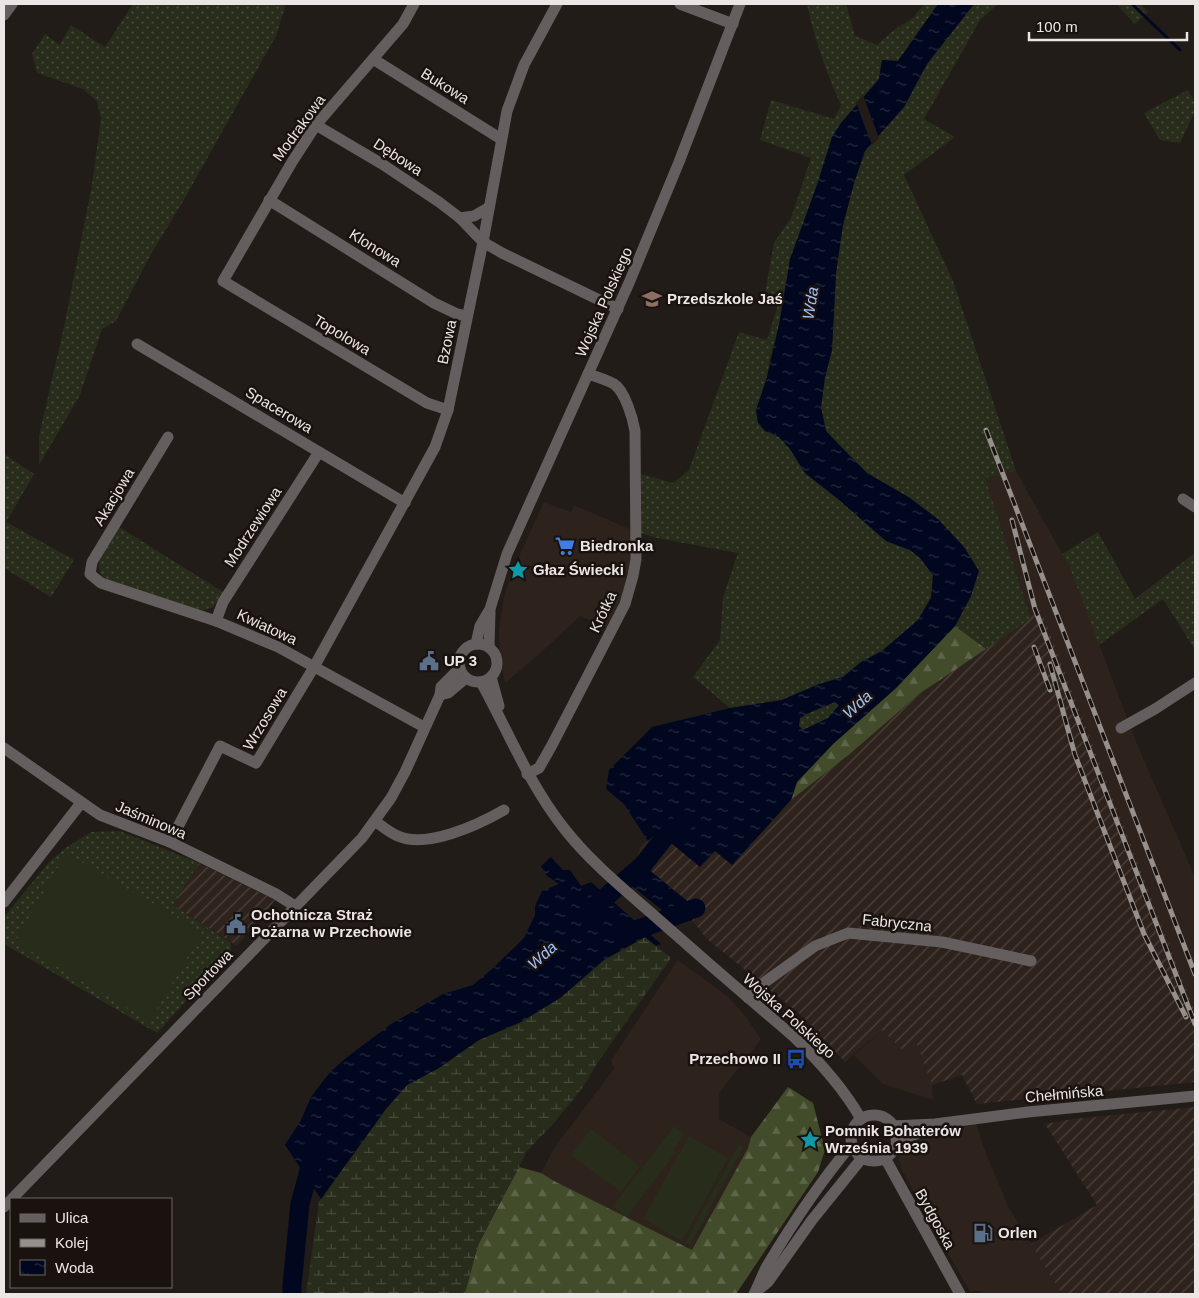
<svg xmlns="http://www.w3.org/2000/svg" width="1199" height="1298" viewBox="0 0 1199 1298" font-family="Arial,sans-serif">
<defs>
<pattern id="industrial-furrows" width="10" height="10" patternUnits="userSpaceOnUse" patternTransform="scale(1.25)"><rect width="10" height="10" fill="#2e221c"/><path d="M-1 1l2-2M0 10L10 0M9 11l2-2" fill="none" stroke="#4c423d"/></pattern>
<pattern id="grass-dots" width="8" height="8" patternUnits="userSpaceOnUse" patternTransform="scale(1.25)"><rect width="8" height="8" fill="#272d1a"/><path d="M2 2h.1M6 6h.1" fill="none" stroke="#464b3b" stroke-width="1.8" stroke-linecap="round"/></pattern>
<pattern id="forest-firs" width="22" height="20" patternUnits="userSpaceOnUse" patternTransform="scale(1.25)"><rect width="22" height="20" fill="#424c2b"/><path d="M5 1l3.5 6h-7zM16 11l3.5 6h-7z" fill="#5d664a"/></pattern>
<pattern id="wetland-marsh" width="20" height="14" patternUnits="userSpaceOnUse" patternTransform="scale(1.25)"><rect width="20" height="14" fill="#272d1a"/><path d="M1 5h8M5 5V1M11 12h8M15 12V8" fill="none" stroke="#464b3b"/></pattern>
<pattern id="water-ripples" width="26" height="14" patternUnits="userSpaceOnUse" patternTransform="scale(1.25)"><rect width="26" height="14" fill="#01071f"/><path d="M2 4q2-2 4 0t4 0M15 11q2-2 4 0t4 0" fill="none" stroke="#262b3f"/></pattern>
</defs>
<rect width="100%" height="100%" fill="#221c18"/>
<!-- built -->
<g fill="#2e221c">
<polygon points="1016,471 1070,568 1139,749 1195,877 1195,1012 1041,610 1030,614 985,478"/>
<polygon points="544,502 571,512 574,505 632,530 630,568 623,595 606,628 580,616 547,647 505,683 501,665 500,664 499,630 503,602 510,576"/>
<polygon points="678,960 728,997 743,1013 761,1039 719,1093 719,1119 751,1137 748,1148 692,1250 556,1182 541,1173 555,1147 614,1069 611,1061"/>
<polygon points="883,1030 915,1038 932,1085 933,1100 883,1084 854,1055"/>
<polygon points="976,1123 985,1151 1008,1206 1062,1294 981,1294 979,1291 970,1292 902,1170 898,1157 903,1148 908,1143"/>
</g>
<!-- industrial -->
<g fill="url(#industrial-furrows)">
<polygon points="1041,610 1195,1012 1195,1082 977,1104 962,1075 932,1085 915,1039 902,1049 882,1030 845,1062 801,1015 707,939 692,920 699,910 637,860 640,848 658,831 664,838 715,851 732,865 791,800 851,753 919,694 1030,618 1030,614"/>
<polygon points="199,863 275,900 237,946 173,905"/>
<polygon points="1195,1107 1195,1294 1062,1294 1031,1244 1097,1205 1045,1124 1073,1119"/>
</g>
<!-- grass -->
<g fill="url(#grass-dots)">
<polygon points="133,4 286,4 276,36 182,203 151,254 116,321 102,329 80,395 39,465 39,436 64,327 92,185 101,119 97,101 83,89 37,73 32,54 45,34 60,45 71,25 105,47"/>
<path d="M807,4H846L855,36L877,45L893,31L913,18L924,4H938L898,61L882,60L879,79L841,123L825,158L786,290L779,325L770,358L767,377L765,431L779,437L790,449L805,473L838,499L886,541L910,550L920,558L933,575L931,597L918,620L882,651L861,662L843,677L819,684L782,700L730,708L693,677L720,640L723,597L738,553L657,538L641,533V474L673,483L689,470L739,332L767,340L779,302L765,293L774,243L791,218L811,158L760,140L771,100L834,119L841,105C826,72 814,38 807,4Z"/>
<polygon points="974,4 998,4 980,20 924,119 955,137 904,175 953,281 1016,471 985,478 1031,618 986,649 955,626 971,596 939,520 910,498 867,473 826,431 821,407 825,377 832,350 836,273 843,225 854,183 865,151 904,107 927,64"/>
<polygon points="1116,4 1140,4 1148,12 1135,24"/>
<polygon points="1188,90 1195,102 1195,111 1180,143 1160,140 1144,113"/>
<polygon points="4,454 34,474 6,522 74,560 51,597 4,568"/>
<path d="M119,527L223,592L213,607L202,611L106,580C88,565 110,542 119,527Z"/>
<polygon points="1098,532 1135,599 1195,553 1195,650 1163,599 1099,645 1070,568 1062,554"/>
<polygon points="835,702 839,705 828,718 803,730 798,726 800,718 811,712"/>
<polygon points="120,831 199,863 173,905 231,943 231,952 157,1033 4,944 4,917 50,861 67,847 91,832"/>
</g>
<!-- forest -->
<g fill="url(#forest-firs)">
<polygon points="955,626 986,649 919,694 851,753 791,800 797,782 833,744 896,688"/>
<polygon points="788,1087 813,1103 825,1150 818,1172 736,1294 464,1294 478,1245 519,1167 541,1173 556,1182 692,1250 748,1148 751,1137"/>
</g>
<!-- wetland -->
<polygon fill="url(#wetland-marsh)" points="645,937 671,958 596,1065 583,1087 554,1123 527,1151 478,1245 465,1294 306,1294 319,1202 386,1109 407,1085 439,1068 479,1040 521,1022 560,998 604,960"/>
<!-- pitch -->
<g fill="#272d1a">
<polygon points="66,853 202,932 150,1021 15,942"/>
<polygon points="674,1126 685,1134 673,1150 676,1152 627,1217 613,1206"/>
<polygon points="591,1129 640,1166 621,1192 571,1155"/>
<polygon points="689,1136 728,1158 682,1241 643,1219"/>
<polygon points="739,1144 744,1146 690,1245 685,1243"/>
</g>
<!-- water -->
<g fill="url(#water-ripples)" fill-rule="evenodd">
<path d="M938,4H974L927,64L904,107L865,151L854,183L843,225L836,273L832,350L825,377L821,407L826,431L844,450L867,473L910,498L939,520L964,547L979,571L971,596L955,626L896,688L833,744L797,782L791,800L732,865L715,851L700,867L658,832L648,841L624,804L606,789L609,770L652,727L730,708L782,700L819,684L843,677L861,662L882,651L918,620L931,598L933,575L920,558L910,550L886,541L838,499L805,473L790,449L779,437L765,431L758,423L756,410L767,377L779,325L790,259L818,182L832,137L841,123L879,79L882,60L898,61ZM835,702L839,705L828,718L803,730L799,726L800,718L811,712Z"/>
<polygon points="551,857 563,870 570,870 581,886 591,882 661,944 656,946 645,937 604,960 560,998 521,1022 479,1040 439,1068 407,1085 386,1109 321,1199 285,1145 301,1120 311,1097 330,1072 346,1058 391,1024 443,994 473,985 492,969 524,938 535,915 535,906 542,891 559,884 547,876 541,866"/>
<polygon points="637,860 699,911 692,920 679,924 621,877"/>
</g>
<!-- pier -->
<polygon fill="#221c18" points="863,95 879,138 872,145 856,103"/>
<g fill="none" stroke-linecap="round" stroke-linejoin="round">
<!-- stream -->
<polyline stroke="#01071f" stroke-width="3" points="1132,4 1180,50"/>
<!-- river -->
<g stroke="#01071f" stroke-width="19">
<polyline points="587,913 643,865 664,838 684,822"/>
<polyline points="619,931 631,932 696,908"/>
<polyline points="292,1294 292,1285 300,1204 313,1156 315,1153"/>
</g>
<!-- minor -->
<g stroke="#645f5e" stroke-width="11">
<polyline points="414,4 403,24 316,125 292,162 223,281 427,403 448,410"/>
<polyline points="680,4 733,24"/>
<polyline points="4,15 12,4"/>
<polyline points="373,59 501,139"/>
<polyline points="316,125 382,164 439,202 460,218 483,242 502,253 618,309"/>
<polyline points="269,200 434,303 457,314 467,316"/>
<polyline points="460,218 474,216 488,208"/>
<polyline points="137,344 405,503"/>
<polyline points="168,437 92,562 90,574 101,583 216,621 278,647 424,727"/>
<polyline points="1183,499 1195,507"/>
<polyline points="216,621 223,602 319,452"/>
<polyline points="476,644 480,626 490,609 507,554 629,283 679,162 740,4"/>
<circle cx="478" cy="663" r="19"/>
<polyline points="489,647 490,611"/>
<polyline points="491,677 499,706"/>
<path d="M481,682C508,731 528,782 563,827C590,862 625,890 658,919C702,958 747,997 793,1036C819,1061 843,1087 861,1119"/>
<polyline points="440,695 448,693 466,678"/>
<polyline points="1121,728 1155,709 1195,683"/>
<polyline points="4,748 100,815 170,842 276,894 295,906"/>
<path d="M527,774L539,768L552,745L625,604L633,576L636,559L635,431C633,419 625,391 614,384C607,380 597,377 588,374"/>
<path d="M375,821C382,826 390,833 398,836C426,849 478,825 504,810"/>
<polyline points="170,842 220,746 256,763 314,667 435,447 448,410 483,242 507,111 524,65 557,4"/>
<polyline points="4,902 81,803"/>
<polyline points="748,998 758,987 815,946 848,933 942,942 1031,961"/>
<circle cx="874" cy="1138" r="23"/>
<polyline points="893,1126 935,1124 1028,1112 1195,1096"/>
<polyline points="896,1140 914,1135 932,1126"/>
<polyline points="885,1158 960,1294"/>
<polyline points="4,1207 362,838 391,798 405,772 440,695 441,687 460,668"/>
<polyline points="757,1291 768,1282 812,1220 862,1158"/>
<path d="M754,1294C759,1285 762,1275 767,1266C792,1224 820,1182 852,1144"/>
</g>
<defs>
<g id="rail">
<polyline points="986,430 1195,974"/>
<polyline points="1012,520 1035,609 1195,1024"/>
<polyline points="1034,647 1050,690"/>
<polyline points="1050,664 1075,755 1144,934 1186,1017"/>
</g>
</defs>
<!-- rail casing -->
<use href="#rail" stroke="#96908d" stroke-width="5"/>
<!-- rail -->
<use href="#rail" stroke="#19120f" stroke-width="3" stroke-dasharray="9" stroke-linecap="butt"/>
</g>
<!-- icons -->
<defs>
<symbol id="school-bare" viewBox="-9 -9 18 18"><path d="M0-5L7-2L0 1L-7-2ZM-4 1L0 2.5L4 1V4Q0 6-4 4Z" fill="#8d6e63" stroke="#19120f" stroke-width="2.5" paint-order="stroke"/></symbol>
<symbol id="supermarket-bare" viewBox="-9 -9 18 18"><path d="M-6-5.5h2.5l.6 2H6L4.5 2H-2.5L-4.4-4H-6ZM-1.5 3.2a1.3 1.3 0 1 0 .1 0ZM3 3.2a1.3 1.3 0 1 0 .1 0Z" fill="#3f7fe0" stroke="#19120f" stroke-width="2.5" paint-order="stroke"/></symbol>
<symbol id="sight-bare" viewBox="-9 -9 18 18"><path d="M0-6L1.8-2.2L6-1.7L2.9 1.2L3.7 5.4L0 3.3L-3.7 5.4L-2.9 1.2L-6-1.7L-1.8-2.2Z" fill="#0f9aa8" stroke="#19120f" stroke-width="2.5" paint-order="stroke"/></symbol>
<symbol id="civic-bare" viewBox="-9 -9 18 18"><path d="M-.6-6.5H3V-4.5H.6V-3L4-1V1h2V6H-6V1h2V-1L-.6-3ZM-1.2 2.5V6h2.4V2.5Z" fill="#5c6f8a" stroke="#19120f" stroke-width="2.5" paint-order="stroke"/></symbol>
<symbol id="bus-bare" viewBox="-9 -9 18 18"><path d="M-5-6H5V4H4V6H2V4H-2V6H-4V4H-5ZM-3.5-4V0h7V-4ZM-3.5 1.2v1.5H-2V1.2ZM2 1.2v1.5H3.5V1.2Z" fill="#1a4fb4" stroke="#19120f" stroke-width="2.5" paint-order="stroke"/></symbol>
<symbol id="fuel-bare" viewBox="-9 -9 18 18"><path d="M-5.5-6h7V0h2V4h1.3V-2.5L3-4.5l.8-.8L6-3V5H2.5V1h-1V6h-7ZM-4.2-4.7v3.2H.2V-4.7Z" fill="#5c6f8a" stroke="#19120f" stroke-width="2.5" paint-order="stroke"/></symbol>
</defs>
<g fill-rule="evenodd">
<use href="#school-bare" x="638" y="285" width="28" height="28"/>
<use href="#supermarket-bare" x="551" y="532" width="28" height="28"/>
<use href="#sight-bare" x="504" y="556" width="28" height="28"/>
<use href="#civic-bare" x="415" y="647" width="28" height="28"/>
<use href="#civic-bare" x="222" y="910" width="28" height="28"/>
<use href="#bus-bare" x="782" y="1045" width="28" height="28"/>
<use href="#sight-bare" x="796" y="1126" width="28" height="28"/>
<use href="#fuel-bare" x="969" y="1219" width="28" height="28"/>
</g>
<g text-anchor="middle" stroke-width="5" stroke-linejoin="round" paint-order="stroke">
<!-- street labels -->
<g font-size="15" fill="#ebe6e4" stroke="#19120f">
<text transform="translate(445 86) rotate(32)" y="5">Bukowa</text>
<text transform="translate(299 128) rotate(-54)" y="5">Modrakowa</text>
<text transform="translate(398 157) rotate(33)" y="5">Dębowa</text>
<text transform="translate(375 248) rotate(32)" y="5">Klonowa</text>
<text transform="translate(604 302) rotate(-66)" y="5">Wojska Polskiego</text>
<text transform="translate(342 335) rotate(31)" y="5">Topolowa</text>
<text transform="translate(447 342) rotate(-78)" y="5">Bzowa</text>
<text transform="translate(279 410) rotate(31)" y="5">Spacerowa</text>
<text transform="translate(114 497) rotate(-59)" y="5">Akacjowa</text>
<text transform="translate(253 527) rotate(-57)" y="5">Modrzewiowa</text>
<text transform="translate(603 612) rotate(-65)" y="5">Krótka</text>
<text transform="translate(267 627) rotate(25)" y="5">Kwiatowa</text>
<text transform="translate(265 719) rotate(-59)" y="5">Wrzosowa</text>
<text transform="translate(151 820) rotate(23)" y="5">Jaśminowa</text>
<text transform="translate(897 923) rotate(6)" y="5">Fabryczna</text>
<text transform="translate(208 975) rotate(-46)" y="5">Sportowa</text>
<text transform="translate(789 1016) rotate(42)" y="5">Wojska Polskiego</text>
<text transform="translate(1064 1094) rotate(-5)" y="5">Chełmińska</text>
<text transform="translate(935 1219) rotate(61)" y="5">Bydgoska</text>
</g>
<!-- poi labels -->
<g font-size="15" font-weight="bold" fill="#ebe6e4" stroke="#19120f" text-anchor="start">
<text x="667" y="304">Przedszkole Jaś</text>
<text x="580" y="551">Biedronka</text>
<text x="533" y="575">Głaz Świecki</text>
<text x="444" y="666">UP 3</text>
<text x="251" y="920">Ochotnicza Straż<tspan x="251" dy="17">Pożarna w Przechowie</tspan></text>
<text x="781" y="1064" text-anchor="end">Przechowo II</text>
<text x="825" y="1136">Pomnik Bohaterów<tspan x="825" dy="17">Września 1939</tspan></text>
<text x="998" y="1238">Orlen</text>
</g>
<!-- water labels -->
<g font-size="16" font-style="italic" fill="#a3c2f9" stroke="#19120f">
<text transform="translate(810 303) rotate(-81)" y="6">Wda</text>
<text transform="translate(857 704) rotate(-42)" y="6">Wda</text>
<text transform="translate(542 955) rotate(-42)" y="6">Wda</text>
</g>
</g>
<!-- border -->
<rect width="1199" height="1298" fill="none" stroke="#ebe6e4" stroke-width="10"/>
<!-- legend -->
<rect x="10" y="1198" width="162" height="90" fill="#19120f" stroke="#6d6764"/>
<rect x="20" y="1214" width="25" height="8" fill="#645f5e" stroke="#6d6764"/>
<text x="55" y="1223" font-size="15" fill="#ebe6e4">Ulica</text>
<rect x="20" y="1239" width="25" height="8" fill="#96908d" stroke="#6d6764"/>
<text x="55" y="1248" font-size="15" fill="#ebe6e4">Kolej</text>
<rect x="20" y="1260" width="25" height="15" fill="url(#water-ripples)" stroke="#6d6764"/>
<text x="55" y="1273" font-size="15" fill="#ebe6e4">Woda</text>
<!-- scale -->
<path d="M1029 32v8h158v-8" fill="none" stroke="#ebe6e4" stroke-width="2.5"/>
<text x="1036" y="32" font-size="15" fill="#ebe6e4" stroke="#19120f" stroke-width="4" paint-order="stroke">100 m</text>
</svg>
